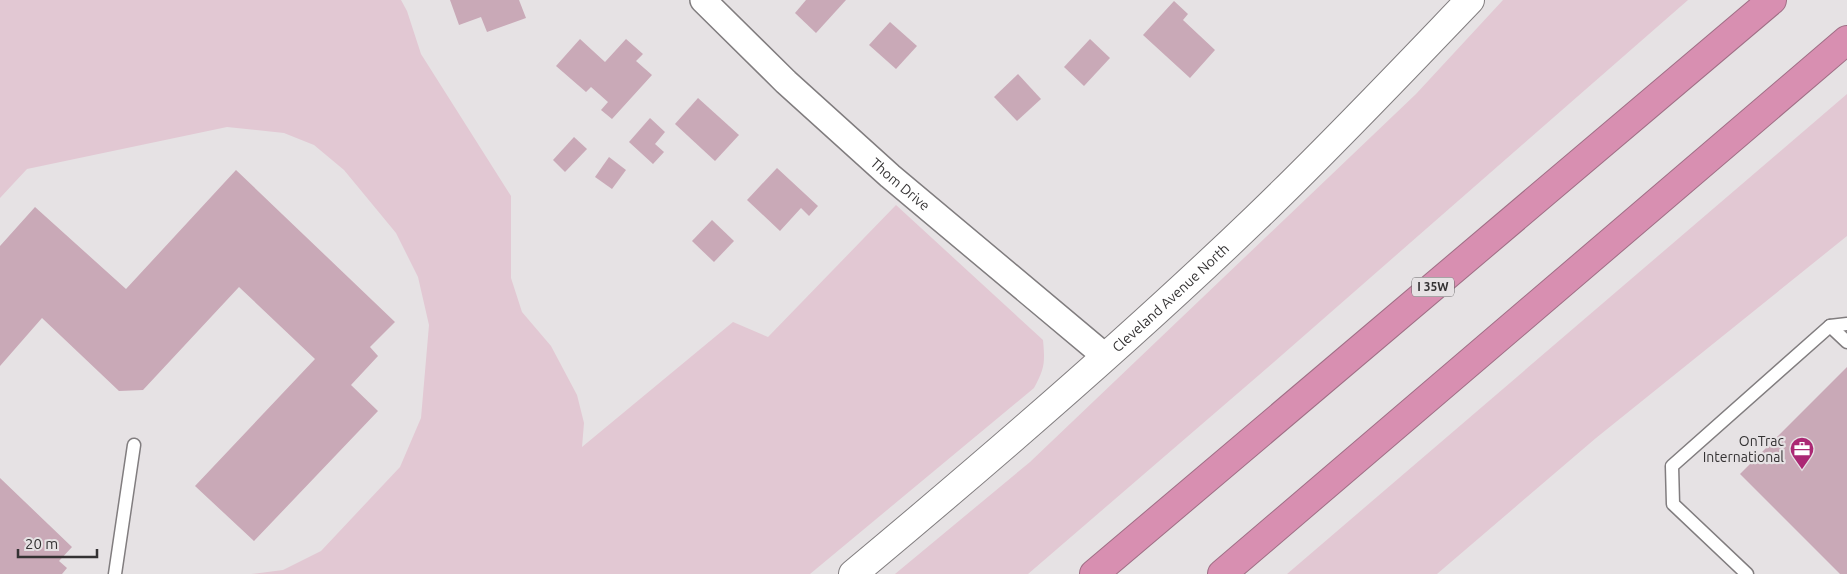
<svg xmlns="http://www.w3.org/2000/svg" width="1847" height="574" viewBox="0 0 1847 574" font-family="Ubuntu,sans-serif">
<rect width="100%" height="100%" fill="#e6e2e4"/>
<!-- green -->
<g fill="#e2c8d3">
<path d="M0,0H401L407,11L421,54L511,196V278L522,312L551,346L577,395L584,423L582,447L733,322L768,337L896,205L1043,340C1045,362 1045,368 1034,388L810,574H251L283,570L321,551L400,467L421,418L429,325L418,277L396,233L344,170L314,145L284,133L227,127L27,169L0,198Z"/>
<polygon points="1503,0 1688,0 1259,375 1028,574 895,574 1030,462 1416,94"/>
<polygon points="1847,94 1847,236 1596,438 1437,574 1287,574"/>
</g>
<!-- building -->
<g fill="#c9a9b7">
<polygon points="450,0 519,0 526,18 487,32 481,17 459,25"/>
<polygon points="806,0 846,0 816,33 795,13"/>
<polygon points="1174,1 1188,14 1183,20 1215,50 1190,78 1143,35"/>
<polygon points="890,22 917,46 896,69 869,45"/>
<polygon points="580,39 605,62 626,39 643,54 636,61 652,75 612,119 601,110 608,102 591,87 586,92 556,66"/>
<polygon points="1090,39 1110,58 1084,86 1064,67"/>
<polygon points="1018,74 1041,99 1017,121 994,97"/>
<polygon points="698,98 739,135 715,161 675,124"/>
<polygon points="650,118 665,132 655,144 664,152 653,164 629,142"/>
<polygon points="574,137 587,149 565,172 553,160"/>
<polygon points="609,157 626,170 612,189 595,177"/>
<polygon points="777,168 818,206 809,216 801,208 780,231 747,200"/>
<polygon points="236,170 395,322 370,347 378,356 351,385 378,411 254,541 195,486 315,359 239,287 143,390 119,391 42,318 0,366 0,246 35,207 126,289"/>
<polygon points="712,220 734,241 714,262 692,241"/>
<polygon points="1847,367 1847,574 1840,574 1740,474"/>
<polygon points="0,478 72,547 59,561 67,568 62,574 0,574"/>
</g>
<g fill="none" stroke-linecap="round" stroke-linejoin="round">
<defs>
<g id="service">
<polyline points="1830,326 1847,342"/>
<polyline points="115,574 134,445"/>
<polyline points="1747,574 1673,504 1672,466 1830,326 1847,324"/>
</g>
<g id="minor">
<path id="s1" d="M703,0L786,82L890,176L1106,357"/>
</g>
<g id="tertiary">
<path id="s2" d="M853,574C991,459 1127,342 1256,218C1330,147 1400,73 1470,0"/>
</g>
<g id="motorway">
<polyline points="1094,574 1772,0"/>
<polyline points="1222,574 1847,40"/>
</g>
</defs>
<!-- service casing -->
<use href="#service" stroke="#817d7f" stroke-width="15"/>
<!-- minor casing -->
<use href="#minor" stroke="#817d7f" stroke-width="28"/>
<!-- tertiary casing -->
<use href="#tertiary" stroke="#817d7f" stroke-width="30"/>
<!-- motorway casing -->
<use href="#motorway" stroke="#9f6e85" stroke-width="30"/>
<!-- service -->
<use href="#service" stroke="#fff" stroke-width="12"/>
<!-- minor -->
<use href="#minor" stroke="#fff" stroke-width="25"/>
<!-- tertiary -->
<use href="#tertiary" stroke="#fff" stroke-width="28"/>
<!-- motorway -->
<use href="#motorway" stroke="#d88fb1" stroke-width="28"/>
</g>
<!-- icons -->
<defs>
<symbol id="office-pin" viewBox="-11 -11 22 30"><path d="M0 17L-7.5 6A9.5 9.5 0 1 1 7.5 6Z" fill="#ab2874" stroke="#e6e2e4"/><path d="M-6-3h4V-5.5h4V-3h4V5H-6ZM-1-4.5V-3h2v-1.5ZM-6 0V1H6V0Z" fill="#fff"/></symbol>
</defs>
<g fill-rule="evenodd">
<use href="#office-pin" x="1788" y="435" width="28" height="38"/>
</g>
<g text-anchor="middle" stroke-width="4.5" stroke-linejoin="round" paint-order="stroke">
<!-- shield labels -->
<rect fill="#e6e2e4" stroke="#696768" stroke-width="1" x="1412" y="277.5" width="42" height="19" rx="4"/>
<g font-size="12" font-weight="bold" fill="#343233">
<text x="1433" y="291">I 35W</text>
</g>
<!-- street labels -->
<g font-size="14" fill="#343233" stroke="#e6e2e4">
<text dy="5" stroke="none"><textPath href="#s1" startOffset="270">Thom Drive</textPath></text>
<text dy="5" stroke="none"><textPath href="#s2" startOffset="421">Cleveland Avenue North</textPath></text>
</g>
<!-- poi labels -->
<g font-size="14" fill="#343233" stroke="#e6e2e4" text-anchor="end">
<text x="1784" y="446">OnTrac<tspan x="1784" dy="16">International</tspan></text>
</g>
</g>
<!-- scale -->
<path d="M18 549v8h79v-8" fill="none" stroke="#343233" stroke-width="2.5"/>
<text x="25" y="549" font-size="15" fill="#343233" stroke="#e6e2e4" stroke-width="4" paint-order="stroke">20 m</text>
</svg>
